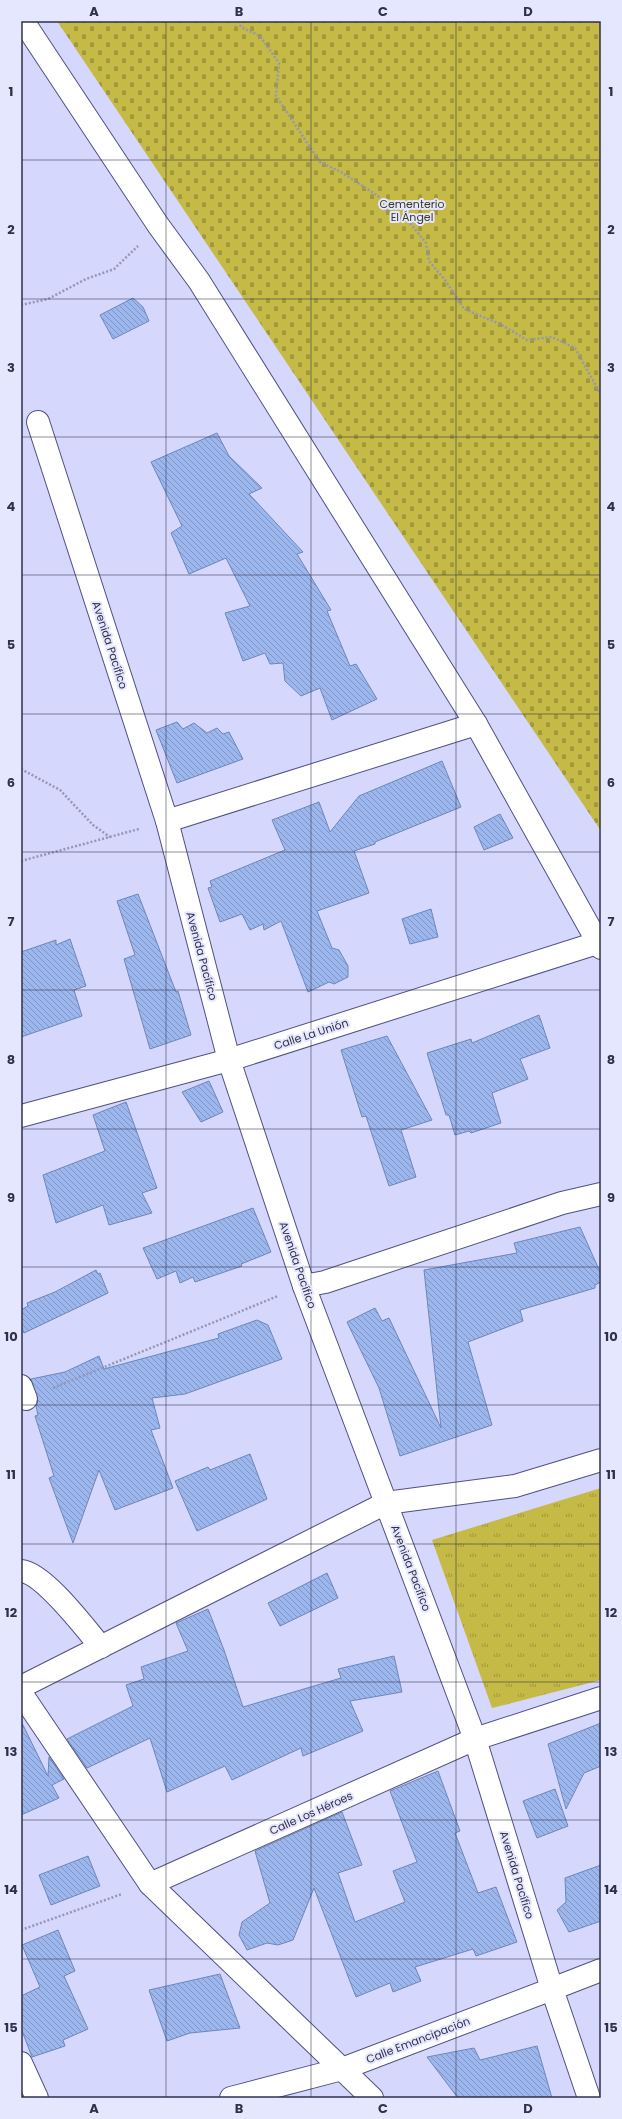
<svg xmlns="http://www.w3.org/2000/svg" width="622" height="2119" viewBox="0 0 622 2119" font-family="Poppins,sans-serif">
<defs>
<pattern id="cemetery-stones" width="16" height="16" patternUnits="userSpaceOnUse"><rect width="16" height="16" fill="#c4ba45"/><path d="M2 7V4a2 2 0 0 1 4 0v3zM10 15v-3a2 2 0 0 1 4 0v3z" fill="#a0983c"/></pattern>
<pattern id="park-tufts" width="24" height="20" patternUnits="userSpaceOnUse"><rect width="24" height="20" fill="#c4ba45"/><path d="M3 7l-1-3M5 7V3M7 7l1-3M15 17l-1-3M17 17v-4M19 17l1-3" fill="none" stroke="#a0983c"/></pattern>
<pattern id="building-back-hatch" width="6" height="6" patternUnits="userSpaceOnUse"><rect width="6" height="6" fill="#9cb7ee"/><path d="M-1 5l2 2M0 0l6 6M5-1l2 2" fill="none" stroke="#8095c3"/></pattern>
</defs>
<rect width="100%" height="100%" fill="#d6d7fc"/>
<!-- cemetery -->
<polygon fill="url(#cemetery-stones)" points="57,21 601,21 601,831"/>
<!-- park -->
<polygon fill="url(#park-tufts)" points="601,1488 601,1680 492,1708 432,1540"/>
<!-- building -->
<g fill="url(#building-back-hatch)" stroke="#6d86ba">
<polygon points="133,298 143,307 149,321 113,339 100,315"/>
<polygon points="217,433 229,456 262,488 249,494 303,552 297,554 331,610 327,611 350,666 356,664 377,699 332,720 320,688 301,696 285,681 283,663 270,664 265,653 243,661 225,613 250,606 226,558 189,574 171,533 182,526 151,462"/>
<polygon points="177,722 183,729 194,723 207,733 217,728 223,734 229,732 243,759 177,783 156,730"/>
<polygon points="442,761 461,807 375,842 375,844 354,851 369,893 317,911 332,948 339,950 348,966 348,977 334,984 329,982 308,992 281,921 264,930 263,924 250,930 242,914 220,922 208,888 212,887 210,881 285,850 272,820 319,802 330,832 359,796"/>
<polygon points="500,814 513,838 484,850 474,827"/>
<polygon points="138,894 176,992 178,991 191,1035 150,1049 124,959 135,955 117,901"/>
<polygon points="431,909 438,937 410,944 402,919"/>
<polygon points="70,939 86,986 74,990 82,1016 21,1037 21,952 56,940 56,945"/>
<polygon points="539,1015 550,1048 520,1059 528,1079 492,1093 501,1123 471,1133 469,1131 455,1135 449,1115 446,1115 427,1053 471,1039 472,1043"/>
<polygon points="387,1036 432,1120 401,1130 416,1177 389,1186 366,1116 362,1117 341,1050"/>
<polygon points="209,1081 223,1112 201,1122 182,1092"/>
<polygon points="126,1102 157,1188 142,1193 152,1213 109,1225 103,1205 56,1223 43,1175 105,1151 93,1115"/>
<polygon points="253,1208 271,1252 241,1264 242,1266 195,1282 193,1277 180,1283 176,1271 157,1279 143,1248"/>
<polygon points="580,1227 601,1274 601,1282 595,1285 595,1288 520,1310 523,1321 468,1342 492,1425 400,1456 379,1388 347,1322 375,1308 382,1321 389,1318 441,1428 424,1270 517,1253 514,1243"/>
<polygon points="96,1270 98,1274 100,1273 108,1293 24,1333 21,1326 21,1310 28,1306 27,1303 55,1292"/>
<polygon points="257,1320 268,1325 282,1359 185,1394 152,1398 160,1428 151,1430 173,1488 115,1510 99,1470 73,1543 49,1478 54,1476 35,1416 38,1415 36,1406 38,1401 31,1379 65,1372 99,1356 104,1369 219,1338 218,1334"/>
<polygon points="250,1454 267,1499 197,1531 175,1481 208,1467 210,1470"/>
<polygon points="327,1573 338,1598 280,1626 268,1603"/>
<polygon points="208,1609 224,1650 243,1707 341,1678 338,1669 394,1656 402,1692 350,1701 363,1731 303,1756 301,1748 232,1780 225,1766 167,1792 150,1738 87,1768 67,1739 133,1706 126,1685 144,1679 141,1667 188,1651 176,1623"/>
<polygon points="21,1721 48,1776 49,1757 64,1779 52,1785 59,1798 21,1815"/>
<polygon points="601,1723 601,1766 584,1773 566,1809 548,1744"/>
<polygon points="438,1771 460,1831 455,1833 478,1893 496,1887 517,1942 476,1956 473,1949 415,1967 421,1981 393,1992 390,1983 356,1997 314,1888 293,1940 278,1945 267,1943 247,1950 239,1935 242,1922 270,1903 255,1851 342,1812 362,1865 338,1873 355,1922 405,1902 393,1871 417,1862 390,1791"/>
<polygon points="555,1789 568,1826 537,1838 523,1801"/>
<polygon points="88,1856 100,1886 51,1905 39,1875"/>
<polygon points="601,1865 601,1921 569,1932 557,1910 566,1902 565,1878"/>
<polygon points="58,1930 75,1971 64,1976 88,2029 63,2040 65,2046 32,2057 21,2028 21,1996 40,1987 22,1945"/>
<polygon points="220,1974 240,2028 190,2033 167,2041 149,1990"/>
<polygon points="537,2046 552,2098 458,2098 427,2057 474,2048 480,2060"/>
</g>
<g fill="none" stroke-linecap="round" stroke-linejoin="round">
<defs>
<g id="street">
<polyline points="23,21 158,225 199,281 476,724 601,948"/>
<polyline points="38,422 167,821 229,1060 304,1286 475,1739 552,1989 342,2069 231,2098"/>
<polyline points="167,821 476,724"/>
<polyline points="21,1116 229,1060 597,943"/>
<polyline points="304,1286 325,1282 562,1203 601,1194"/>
<polyline points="21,1386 26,1399"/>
<path d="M21,1571C44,1573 85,1628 101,1647"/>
<polyline points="21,1687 386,1503 515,1486 601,1460"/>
<polyline points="21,1693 150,1884 372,2098"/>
<polyline points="150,1884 475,1739 601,1698"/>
</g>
<g id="secondary">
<polyline points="21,2063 37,2098"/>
<polyline points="589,2098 552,1989 601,1970"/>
</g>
</defs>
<!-- street casing -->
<use href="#street" stroke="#515084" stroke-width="24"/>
<!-- secondary casing -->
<use href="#secondary" stroke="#515084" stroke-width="24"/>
<!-- path -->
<g stroke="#9596b6" stroke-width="2.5" stroke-dasharray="2 2" stroke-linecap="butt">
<polyline points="239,21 241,27 260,36 279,63 276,96 320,162 341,172 378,196 388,212 410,223 426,243 429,261 445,280 464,309 500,324 527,340 552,337 575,348 601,395"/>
<polyline points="21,305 48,299 86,279 114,269 138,246"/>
<polyline points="21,769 60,790 93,825 110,837"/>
<polyline points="21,861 139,829"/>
<polyline points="53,1388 278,1296"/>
<polyline points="21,1930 122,1894"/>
</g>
<!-- street -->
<use href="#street" stroke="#fff" stroke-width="22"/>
<!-- secondary -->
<use href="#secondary" stroke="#fff" stroke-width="22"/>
</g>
<!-- grid -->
<path fill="none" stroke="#313048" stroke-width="1" stroke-opacity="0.55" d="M166,21V2098M311,21V2098M456,21V2098M21,160H601M21,299H601M21,437H601M21,575H601M21,714H601M21,852H601M21,990H601M21,1129H601M21,1267H601M21,1405H601M21,1544H601M21,1682H601M21,1820H601M21,1959H601"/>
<g text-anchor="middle" stroke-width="4" stroke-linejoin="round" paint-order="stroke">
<!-- park labels -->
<g font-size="11" fill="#3c3a21" stroke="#e5e6ff">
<text x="412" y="208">Cementerio<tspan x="412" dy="13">El Ángel</tspan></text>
</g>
<!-- street labels -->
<g font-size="11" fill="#313048" stroke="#e5e6ff">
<text transform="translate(110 645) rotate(72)" y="4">Avenida Pacífico</text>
<text transform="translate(202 956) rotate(75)" y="4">Avenida Pacífico</text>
<text transform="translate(311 1034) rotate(-18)" y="4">Calle La Unión</text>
<text transform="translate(298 1265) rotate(71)" y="4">Avenida Pacífico</text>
<text transform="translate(411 1568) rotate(69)" y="4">Avenida Pacífico</text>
<text transform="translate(311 1813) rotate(-24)" y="4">Calle Los Héroes</text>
<text transform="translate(517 1875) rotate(73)" y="4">Avenida Pacífico</text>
<text transform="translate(418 2040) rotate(-21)" y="4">Calle Emancipación</text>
</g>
</g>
<!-- border -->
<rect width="622" height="2119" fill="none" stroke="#e5e6ff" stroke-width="44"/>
<rect x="22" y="22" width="578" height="2075" fill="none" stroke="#313048" stroke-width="1.5"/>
<g font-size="13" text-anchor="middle" font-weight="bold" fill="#313048">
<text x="94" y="16">A</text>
<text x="239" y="16">B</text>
<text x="383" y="16">C</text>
<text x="528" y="16">D</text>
<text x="11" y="96">1</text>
<text x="611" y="96">1</text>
<text x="11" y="234">2</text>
<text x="611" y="234">2</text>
<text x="11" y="372">3</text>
<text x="611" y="372">3</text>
<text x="11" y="511">4</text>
<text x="611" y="511">4</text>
<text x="11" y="649">5</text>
<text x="611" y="649">5</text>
<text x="11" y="787">6</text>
<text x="611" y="787">6</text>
<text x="11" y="926">7</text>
<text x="611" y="926">7</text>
<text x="11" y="1064">8</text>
<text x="611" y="1064">8</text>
<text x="11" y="1202">9</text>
<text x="611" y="1202">9</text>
<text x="11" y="1341">10</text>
<text x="611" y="1341">10</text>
<text x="11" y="1479">11</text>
<text x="611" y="1479">11</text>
<text x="11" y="1617">12</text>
<text x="611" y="1617">12</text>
<text x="11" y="1756">13</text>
<text x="611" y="1756">13</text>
<text x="11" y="1894">14</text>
<text x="611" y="1894">14</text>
<text x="11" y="2032">15</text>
<text x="611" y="2032">15</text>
<text x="94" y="2113">A</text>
<text x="239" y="2113">B</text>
<text x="383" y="2113">C</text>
<text x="528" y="2113">D</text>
</g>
</svg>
